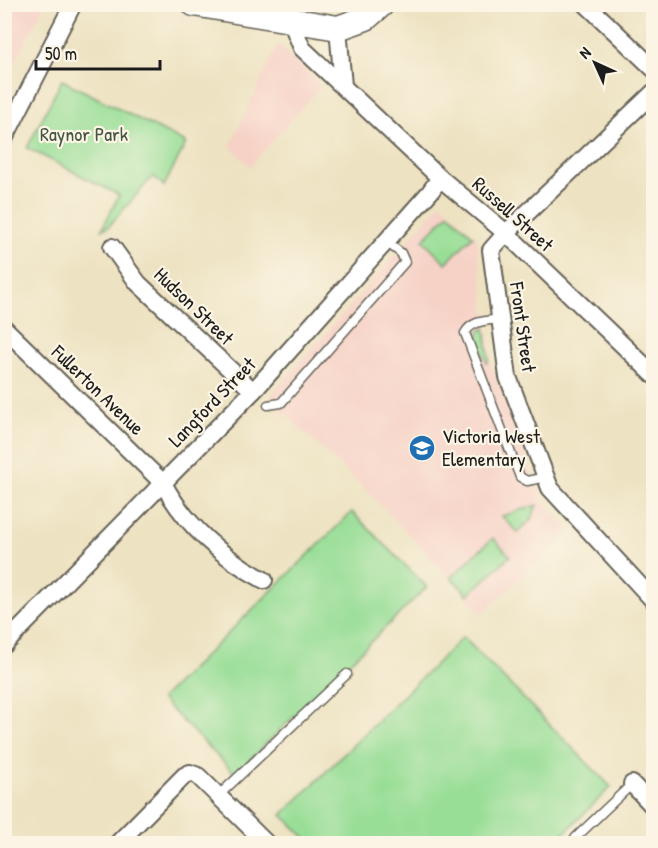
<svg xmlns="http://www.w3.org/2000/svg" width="658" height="848" viewBox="0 0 658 848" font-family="'Patrick Hand',sans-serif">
<rect width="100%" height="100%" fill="#fcf5e5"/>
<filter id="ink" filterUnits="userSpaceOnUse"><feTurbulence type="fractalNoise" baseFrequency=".0167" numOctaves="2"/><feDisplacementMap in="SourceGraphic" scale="12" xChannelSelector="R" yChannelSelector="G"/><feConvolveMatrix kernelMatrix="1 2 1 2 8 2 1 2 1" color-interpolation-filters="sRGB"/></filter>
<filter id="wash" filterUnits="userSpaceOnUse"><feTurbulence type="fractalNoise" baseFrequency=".008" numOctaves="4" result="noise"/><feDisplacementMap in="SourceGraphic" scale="24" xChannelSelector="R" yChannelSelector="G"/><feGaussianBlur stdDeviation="1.35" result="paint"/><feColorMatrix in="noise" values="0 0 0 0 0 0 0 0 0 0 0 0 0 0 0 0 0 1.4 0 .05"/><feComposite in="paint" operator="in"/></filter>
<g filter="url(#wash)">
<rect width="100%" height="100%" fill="#ede2c1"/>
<!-- built -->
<g fill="#f6d1c6">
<polygon points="5,5 44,5 5,83"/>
<polygon points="278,44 321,86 250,166 230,146"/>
<polygon points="441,203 477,238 492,367 543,501 570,531 483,613 368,492 268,398"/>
</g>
<!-- green -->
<g fill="#99de97" stroke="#5a7d5a" stroke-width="1.5">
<polygon points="62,80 186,143 164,186 153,176 108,227 102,229 119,195 27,148"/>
<polygon points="449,213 473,236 446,263 423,240"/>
<polygon points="485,328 489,359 487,363 477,341 480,330"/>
<polygon points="537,505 531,520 517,532 502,516"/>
<polygon points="352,512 427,587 235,774 161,699"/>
<polygon points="493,538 510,556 468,595 451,577"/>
<polygon points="463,637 611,787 554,843 311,843 282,815"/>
</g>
</g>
<g filter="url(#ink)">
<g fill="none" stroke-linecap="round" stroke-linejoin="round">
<defs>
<g id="service">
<path d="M500,319C487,321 472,320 465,333L520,477L527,481L546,477"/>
<polyline points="268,405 281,403 405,262 401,253 386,242"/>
<polyline points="218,796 347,674"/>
<polyline points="569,844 632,784"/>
</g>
<g id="minor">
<polyline points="586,4 654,69"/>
<polyline points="291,21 302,48 440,178 506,233 654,375"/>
<polyline points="338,28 343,86"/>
<polyline points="654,92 506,233 491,250 508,377 550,488 654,601"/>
<polyline points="4,139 73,4"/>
<polyline points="112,247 138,283 253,391"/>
<path d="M4,328L163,483C185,525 223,558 264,580"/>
<polyline points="4,645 257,387 430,192 440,178"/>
<polyline points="632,784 654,807"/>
<polyline points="117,844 184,776 190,773 198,776 267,844"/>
</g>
<polyline id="secondary" points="194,4 338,28 366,18 382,4"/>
</defs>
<!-- service casing -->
<use href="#service" stroke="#656156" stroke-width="11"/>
<!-- minor casing -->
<use href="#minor" stroke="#656156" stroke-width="20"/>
<!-- secondary casing -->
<use href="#secondary" stroke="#656156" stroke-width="27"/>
<!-- service -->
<use href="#service" stroke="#fff" stroke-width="8"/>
<!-- minor -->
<use href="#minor" stroke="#fff" stroke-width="16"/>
<!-- secondary -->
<use href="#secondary" stroke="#fff" stroke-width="24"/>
</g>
</g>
<!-- icons -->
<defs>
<symbol id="school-disc" viewBox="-11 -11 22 22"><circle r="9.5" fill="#1f6fb2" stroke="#fcf5e5"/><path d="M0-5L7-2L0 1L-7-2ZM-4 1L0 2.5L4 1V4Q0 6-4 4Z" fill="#fff"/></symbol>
</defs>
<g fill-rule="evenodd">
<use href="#school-disc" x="407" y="433" width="30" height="30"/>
</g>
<g text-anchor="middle" stroke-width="4.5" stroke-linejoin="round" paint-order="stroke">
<!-- park labels -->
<g font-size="20" fill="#425641" stroke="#fcf5e5">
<text x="84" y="141">Raynor Park</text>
</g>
<!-- street labels -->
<g font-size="20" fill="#1c1c1c" stroke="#fcf5e5">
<text transform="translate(513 214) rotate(42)" y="7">Russell Street</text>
<text transform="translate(194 306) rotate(44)" y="7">Hudson Street</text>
<text transform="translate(523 327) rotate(82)" y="7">Front Street</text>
<text transform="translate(98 390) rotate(44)" y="7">Fullerton Avenue</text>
<text transform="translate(212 402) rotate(-46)" y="7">Langford Street</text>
</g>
<!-- poi labels -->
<g font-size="20" fill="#1c1c1c" stroke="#fcf5e5" text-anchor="start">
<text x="442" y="443">Victoria West<tspan x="442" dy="23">Elementary</tspan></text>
</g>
</g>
<!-- margin -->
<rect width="658" height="848" fill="none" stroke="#fcf5e5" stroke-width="24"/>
<!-- north arrow -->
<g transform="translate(595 63) rotate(315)" stroke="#fcf5e5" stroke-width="4.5" paint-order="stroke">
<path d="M0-4.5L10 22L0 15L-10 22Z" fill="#1c1c1c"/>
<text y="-9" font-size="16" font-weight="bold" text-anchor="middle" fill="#1c1c1c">N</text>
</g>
<!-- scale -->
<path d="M36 60v9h124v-9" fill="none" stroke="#1c1c1c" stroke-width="3"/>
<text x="45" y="60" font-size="18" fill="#1c1c1c" stroke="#fcf5e5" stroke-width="4.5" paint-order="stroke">50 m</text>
</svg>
